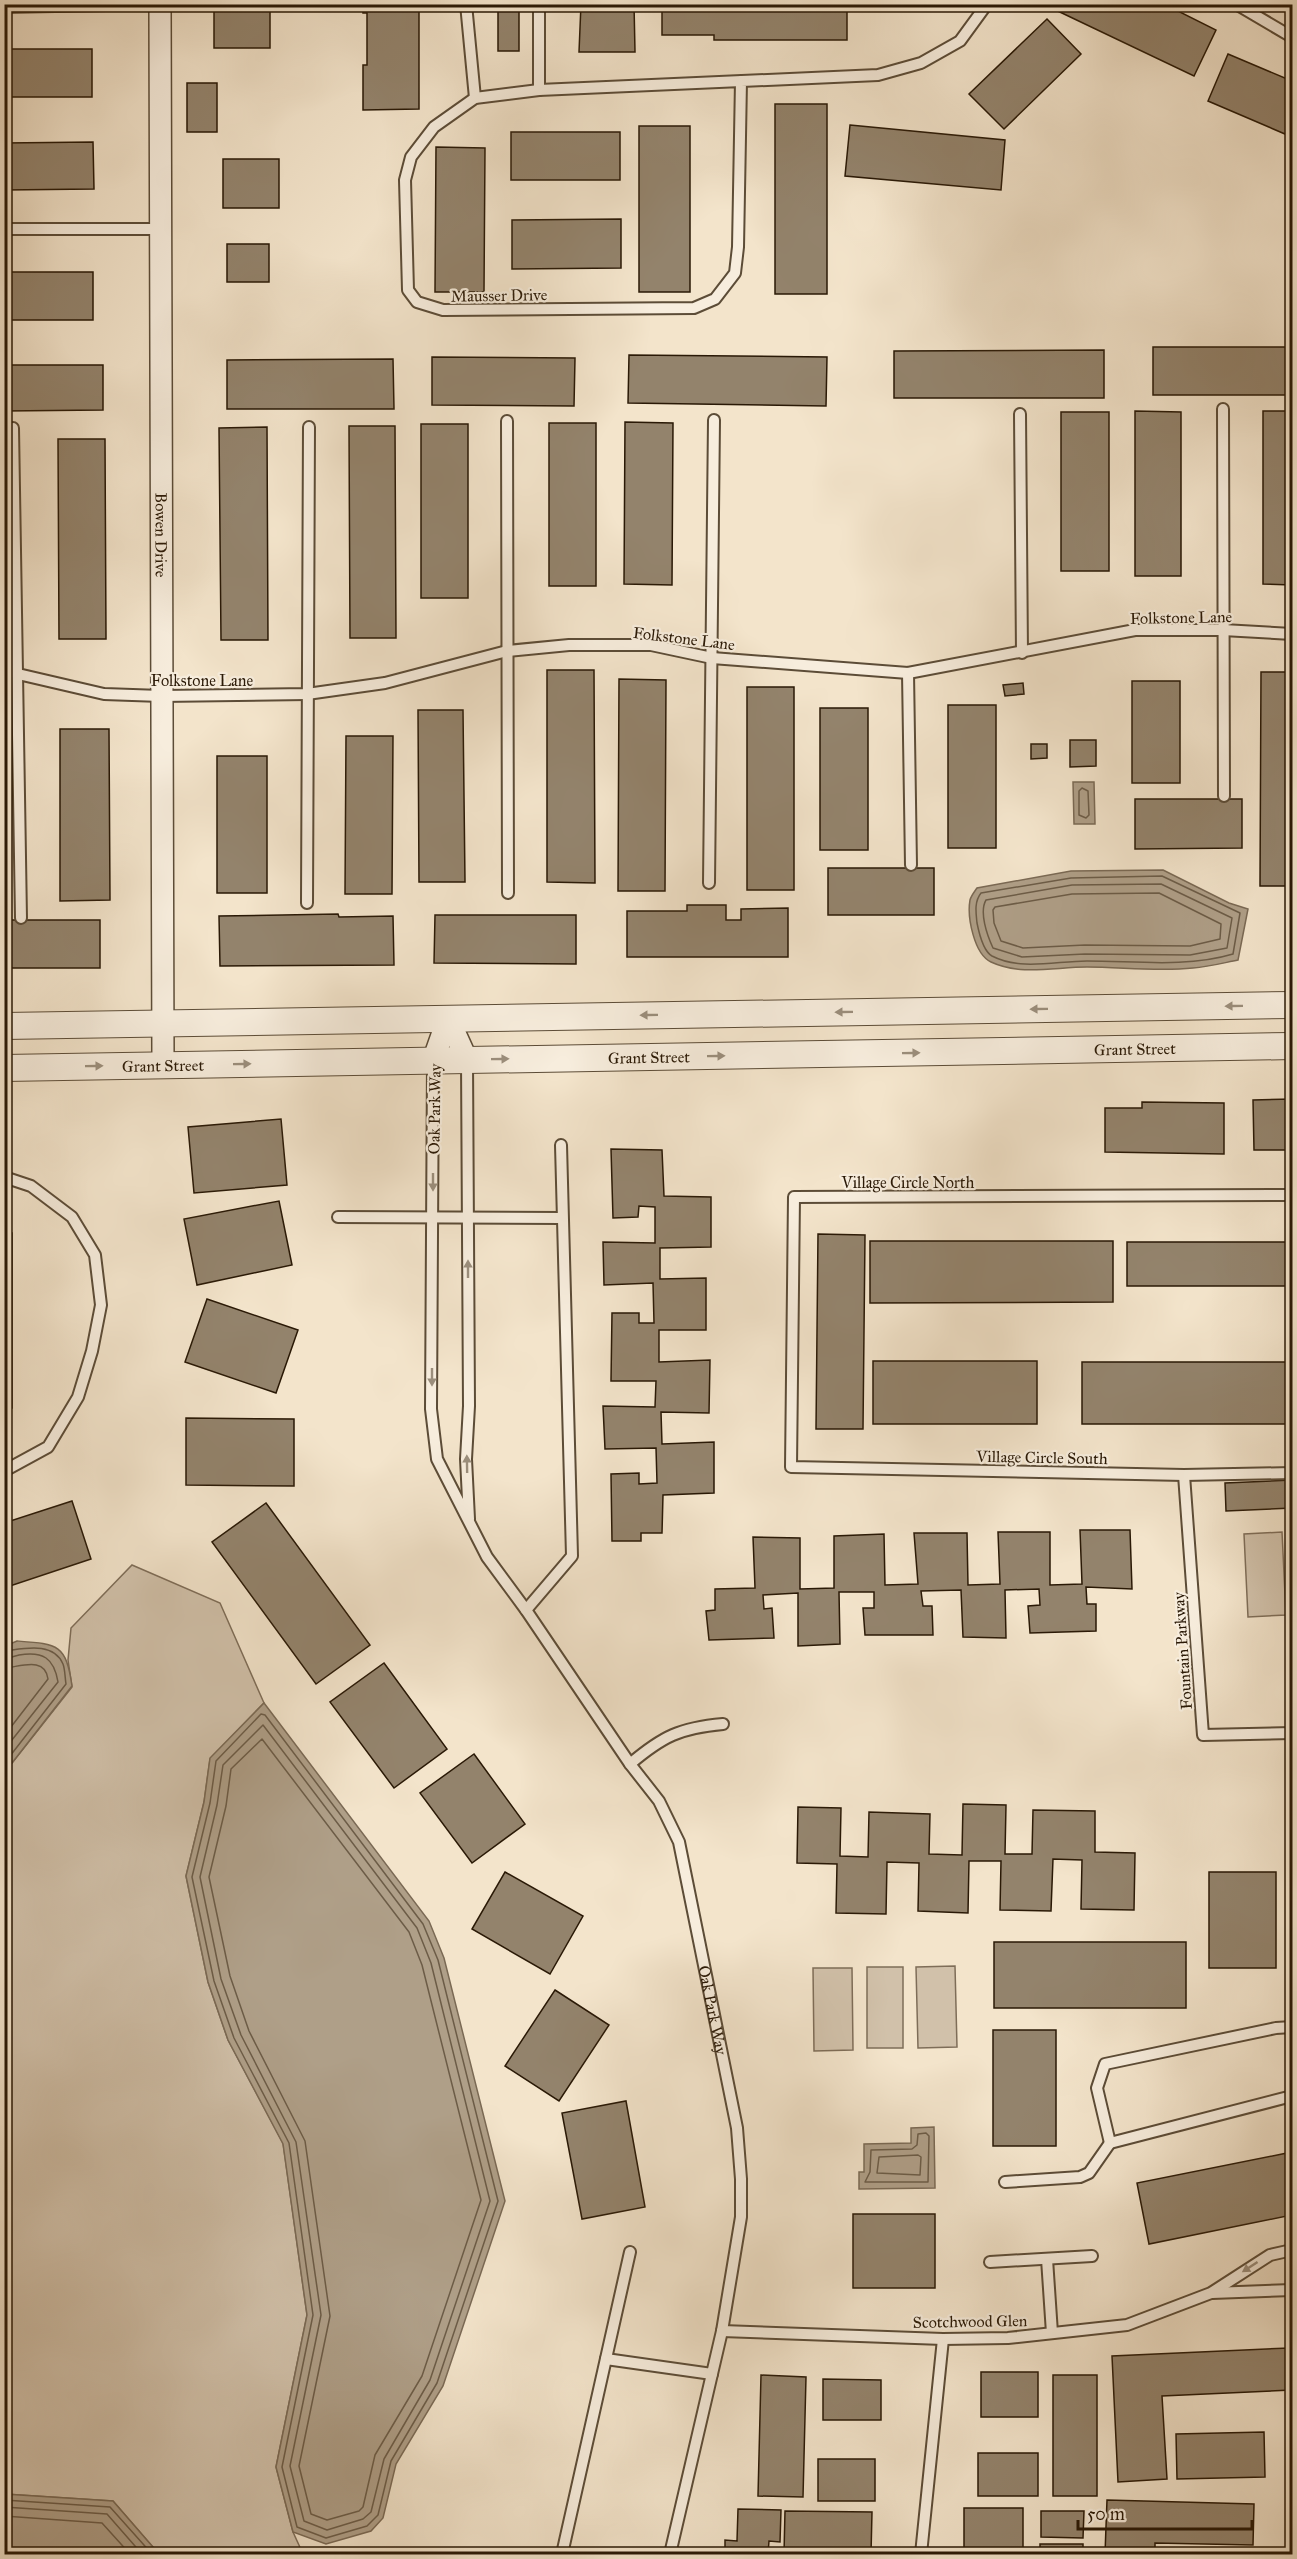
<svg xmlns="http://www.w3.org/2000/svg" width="1297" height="2559" viewBox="0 0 1297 2559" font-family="'IM FELL Great Primer',serif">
<rect width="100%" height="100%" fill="#f3e4cb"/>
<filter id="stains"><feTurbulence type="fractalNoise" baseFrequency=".00333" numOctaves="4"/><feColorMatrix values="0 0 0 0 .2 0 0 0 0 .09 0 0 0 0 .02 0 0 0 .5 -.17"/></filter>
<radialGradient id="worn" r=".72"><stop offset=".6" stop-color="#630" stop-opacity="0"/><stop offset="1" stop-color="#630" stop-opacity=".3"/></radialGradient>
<!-- green -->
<g fill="#d1c1aa" stroke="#7e6d58" stroke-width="1.5">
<polygon points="1282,1532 1286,1615 1248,1617 1244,1534"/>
<polygon points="132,1565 220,1603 264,1703 210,1759 204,1802 186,1876 208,1982 228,2040 283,2143 307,2315 276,2467 293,2532 303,2554 159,2554 113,2501 5,2494 5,1764 12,1763 72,1687 68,1660 71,1628"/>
<polygon points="955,1966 957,2047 918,2048 916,1967"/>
<rect x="867" y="1967" width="36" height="81"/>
<polygon points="813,1968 852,1968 853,2050 814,2051"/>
</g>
<!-- water -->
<g fill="#af9f88" stroke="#7a6954" stroke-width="1.5">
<polygon points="1073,782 1094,782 1095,824 1074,824"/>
<path d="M1163,870L1229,903L1248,909L1238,960C1223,963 1208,967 1193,968C1158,972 1121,967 1087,967C1055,967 1021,976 991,962C974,954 967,917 970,900C971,896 975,891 977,888L1071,871Z"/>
<path d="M17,1641C58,1644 66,1644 72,1686L12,1763L5,1764V1646Z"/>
<polygon points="264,1703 429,1921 444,1958 505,2201 443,2386 396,2464 383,2518 371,2531 326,2544 293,2532 276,2467 307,2315 283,2144 228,2040 208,1982 186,1876 204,1802 210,1758"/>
<polygon points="934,2127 935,2188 859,2189 859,2172 864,2172 864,2144 911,2143 911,2128"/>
<polygon points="4,2494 113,2501 159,2554 5,2554"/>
</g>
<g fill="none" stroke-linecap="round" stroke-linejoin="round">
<!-- shore -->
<g stroke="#6c5c47" stroke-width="1.5">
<polygon points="1082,788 1088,791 1089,815 1086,818 1079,815 1079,791"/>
<path d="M1162,876L1240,913L1233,954C1186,968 1135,961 1087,961C1056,961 1021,971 992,956C983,951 979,933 977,923C976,913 974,902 981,893L1071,878Z"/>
<path d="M1161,884L1232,918L1227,948L1190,955L1085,954L1022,957L993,948C987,935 979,912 986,900L1072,885Z"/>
<polygon points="1159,893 1221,924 1220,939 1190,946 1085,945 1023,948 1001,941 994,923 993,910 995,907 1072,894"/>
<path d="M4,1651C23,1649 53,1641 63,1664C65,1669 65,1678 66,1684L10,1756L4,1758"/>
<path d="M4,1659C10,1658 14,1656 19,1655C43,1651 54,1658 58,1682L4,1750"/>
<path d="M4,1668C20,1667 45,1656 48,1679L4,1736"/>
<polygon points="261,1714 265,1715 423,1924 438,1960 498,2201 437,2383 391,2461 378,2515 367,2526 326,2538 297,2527 282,2467 313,2315 289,2143 234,2038 214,1981 192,1877 210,1803 216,1761"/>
<polygon points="263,1725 417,1928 431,1963 490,2201 430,2380 384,2459 371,2512 363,2519 327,2530 304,2521 290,2466 321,2315 296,2142 241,2035 221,1979 200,1877 217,1805 223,1765"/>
<polygon points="262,1739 409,1932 422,1965 481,2200 422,2376 375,2455 363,2507 359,2511 327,2520 311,2514 299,2466 330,2316 305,2141 249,2031 230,1976 209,1877 226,1806 231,1769"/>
<polygon points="926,2133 929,2136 928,2182 865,2182 870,2172 871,2150 912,2149 917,2145 918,2134"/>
<polygon points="918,2155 921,2157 920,2175 877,2173 879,2157"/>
<polyline points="4,2500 110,2507 152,2554"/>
<polyline points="4,2507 107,2514 142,2554"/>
<polyline points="4,2516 102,2523 130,2554"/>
</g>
</g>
<!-- building -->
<g fill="#93836c" stroke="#2a1906" stroke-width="1.5">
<rect x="214" y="4" width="56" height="44"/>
<polygon points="363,4 419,4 419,109 363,110 363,65 367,65 367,13 363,13"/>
<rect x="498" y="4" width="21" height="47"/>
<polygon points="581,4 634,4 635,52 579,52"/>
<polygon points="662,4 847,4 847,40 714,40 714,35 662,35"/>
<polygon points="1043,4 1164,4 1216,30 1194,76"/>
<polygon points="1047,19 1081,54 1004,129 969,94"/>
<rect x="4" y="49" width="88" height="48"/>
<polygon points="1228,54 1292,81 1292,137 1208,101"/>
<rect x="187" y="83" width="30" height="49"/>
<rect x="775" y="104" width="52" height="190"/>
<polygon points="850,125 1005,140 1001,190 845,176"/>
<rect x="639" y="126" width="51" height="166"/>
<rect x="511" y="132" width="109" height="48"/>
<polygon points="93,142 94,189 4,190 4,143"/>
<polygon points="436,147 485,148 484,292 435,292"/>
<rect x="223" y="159" width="56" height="49"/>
<polygon points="621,219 621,268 512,269 512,220"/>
<rect x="227" y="244" width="42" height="38"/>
<rect x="4" y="272" width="89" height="48"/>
<rect x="1153" y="347" width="139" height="48"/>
<polygon points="1104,350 1104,398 894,398 894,351"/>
<polygon points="629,355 827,357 826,406 628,403"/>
<polygon points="432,357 575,358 574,406 432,405"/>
<polygon points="393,359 394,409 227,409 227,360"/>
<polygon points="4,365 103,365 103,410 4,411"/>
<polygon points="1135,411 1181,412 1181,576 1135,576"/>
<polygon points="1263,411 1292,411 1292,585 1263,584"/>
<rect x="1061" y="412" width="48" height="159"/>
<polygon points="625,422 673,423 672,585 624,584"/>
<rect x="549" y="423" width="47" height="163"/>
<rect x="421" y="424" width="47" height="174"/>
<polygon points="349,426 395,426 396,638 350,638"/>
<polygon points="267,427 268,640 221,640 219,428"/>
<polygon points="58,439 105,439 106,639 59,639"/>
<polygon points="547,670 594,670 595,883 547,882"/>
<polygon points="1261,672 1292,672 1292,886 1260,886"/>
<polygon points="619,679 666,680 665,891 618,891"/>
<rect x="1132" y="681" width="48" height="102"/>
<polygon points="1023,683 1024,694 1005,696 1003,685"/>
<rect x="747" y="687" width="47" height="203"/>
<rect x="948" y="705" width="48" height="143"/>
<rect x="820" y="708" width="48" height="142"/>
<polygon points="418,710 463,710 465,882 419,882"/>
<polygon points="60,729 109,729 110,900 60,901"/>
<polygon points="346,736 393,736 392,894 345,894"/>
<polygon points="1070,740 1096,740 1096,766 1070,767"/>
<polygon points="1031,744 1047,744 1047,758 1031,759"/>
<rect x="217" y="756" width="50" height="137"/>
<polygon points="1135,799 1242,799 1242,848 1135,849"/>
<rect x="828" y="868" width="106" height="47"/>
<polygon points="687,905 726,905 726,920 741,920 741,909 788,908 788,957 627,957 627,911 687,911"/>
<polygon points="338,914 339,917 393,916 394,965 220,966 219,916"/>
<polygon points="435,915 576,915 576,964 434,963"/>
<rect x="4" y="920" width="96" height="48"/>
<polygon points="1292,1099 1292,1150 1254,1150 1253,1100"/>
<polygon points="1142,1102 1224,1103 1224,1154 1105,1152 1105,1108 1142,1108"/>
<polygon points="281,1119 287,1185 194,1193 188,1127"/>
<polygon points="611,1149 662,1150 664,1196 711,1197 711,1247 660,1248 660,1279 706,1278 706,1330 659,1330 659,1362 710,1360 709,1413 661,1412 662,1444 714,1442 714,1493 663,1495 662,1533 641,1533 641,1541 612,1541 611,1474 639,1473 639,1484 657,1483 656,1448 605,1449 603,1406 655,1407 656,1381 611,1381 612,1313 639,1313 639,1323 654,1323 653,1283 604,1285 603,1242 655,1243 655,1207 639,1206 638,1217 613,1218"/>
<polygon points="279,1201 292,1265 197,1285 184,1219"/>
<rect x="4" y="1233" width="8" height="175"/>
<polygon points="818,1234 865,1235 863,1429 816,1429"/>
<polygon points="870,1241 1113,1241 1113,1302 870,1303"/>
<rect x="1127" y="1242" width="165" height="44"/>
<polygon points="207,1299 298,1330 276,1393 185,1362"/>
<rect x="873" y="1361" width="164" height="63"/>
<rect x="1082" y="1362" width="210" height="62"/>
<polygon points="186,1418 294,1419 294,1486 186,1485"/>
<polygon points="1292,1480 1292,1508 1226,1511 1225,1483"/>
<polygon points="72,1501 91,1559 4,1588 4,1523"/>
<polygon points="266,1503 370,1645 316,1684 212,1542"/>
<polygon points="1080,1530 1130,1530 1132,1589 1086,1587 1087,1604 1096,1604 1096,1631 1030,1633 1028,1606 1040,1605 1039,1589 1005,1590 1006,1638 963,1637 961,1590 921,1591 923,1606 932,1606 933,1635 865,1635 863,1608 874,1608 874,1592 839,1592 840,1644 798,1646 798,1593 763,1595 764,1609 772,1608 774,1638 709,1640 706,1611 715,1610 715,1589 755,1588 753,1537 800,1538 800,1589 834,1588 834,1536 884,1534 885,1585 918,1584 914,1533 967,1533 968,1585 1000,1584 998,1532 1050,1532 1050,1585 1082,1584"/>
<polygon points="384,1663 447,1749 394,1788 330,1702"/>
<polygon points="474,1754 525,1824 472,1863 420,1793"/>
<polygon points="963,1804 1006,1805 1005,1854 1032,1854 1033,1810 1095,1811 1095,1852 1135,1853 1134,1910 1081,1909 1082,1860 1053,1859 1051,1911 1000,1910 1001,1861 969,1861 968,1913 918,1911 919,1863 887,1862 886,1914 836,1913 837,1864 797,1863 798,1807 841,1808 840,1856 868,1857 869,1812 930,1814 929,1854 962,1855"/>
<polygon points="505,1872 583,1916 550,1974 472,1929"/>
<rect x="1209" y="1872" width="67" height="96"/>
<rect x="994" y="1942" width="192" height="66"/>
<polygon points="555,1990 609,2025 559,2101 505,2066"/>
<rect x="993" y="2030" width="63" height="116"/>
<polygon points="626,2101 645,2207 582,2219 562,2113"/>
<polygon points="1292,2152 1292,2215 1149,2244 1137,2183"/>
<rect x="853" y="2214" width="82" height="74"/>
<polygon points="1289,2348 1291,2390 1162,2396 1167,2479 1118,2482 1112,2356"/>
<rect x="981" y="2372" width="57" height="45"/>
<polygon points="761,2375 806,2377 803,2497 758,2496"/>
<rect x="1053" y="2375" width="44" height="121"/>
<polygon points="823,2379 881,2380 881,2420 823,2420"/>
<polygon points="1264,2432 1265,2477 1177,2479 1176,2434"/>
<rect x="978" y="2453" width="60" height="43"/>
<rect x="818" y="2459" width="57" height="42"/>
<polygon points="1107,2500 1254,2504 1253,2545 1155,2543 1155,2554 1105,2554"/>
<rect x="964" y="2508" width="59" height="45"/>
<polygon points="738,2509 781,2510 780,2542 769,2541 768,2554 725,2554 725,2540 737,2541"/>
<polygon points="785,2511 872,2512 871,2554 784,2554"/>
<polygon points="1041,2511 1084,2511 1083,2538 1041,2537"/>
<rect x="1040" y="2544" width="43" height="10"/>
</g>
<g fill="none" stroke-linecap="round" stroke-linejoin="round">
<defs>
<g id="service">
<polyline points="466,4 475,98"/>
<polyline points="539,4 539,90"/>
<polyline points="1236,4 1292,37"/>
<polyline points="4,7 158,4"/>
<polyline points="741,81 738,247 735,273 715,299 694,308 443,310 417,302 408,290 405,180 411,157 434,127 475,98 539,90 878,75 921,63 960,41 987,4"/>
<polyline points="4,229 160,229"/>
<polyline points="1223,409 1224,796"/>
<polyline points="1020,414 1022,653"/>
<polyline points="507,421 508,893"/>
<polyline points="13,428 21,918"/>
<polyline points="4,668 18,674 104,694 161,696 307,694 385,683 507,651 569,645 651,645 712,658 908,673 1135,630 1223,630 1292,634"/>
<polyline points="908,673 911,865"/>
<polyline points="709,883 714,420"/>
<polyline points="307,903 309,427"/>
<path id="s1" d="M433,1061L431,1409L437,1459L487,1557L526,1610L630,1764L659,1801L679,1842L737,2128L741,2179V2217L722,2331L670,2554"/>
<polyline points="467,1061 469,1406 466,1459 469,1519"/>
<polyline points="4,1177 31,1186 72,1217 95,1255 101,1305 92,1351 78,1397 48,1447 4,1471"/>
<polyline points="1292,1195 794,1197 791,1467 1184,1475 1292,1473"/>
<polyline points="338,1217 562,1218"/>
<polyline points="1184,1475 1203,1735 1292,1733"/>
<polyline points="526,1610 572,1556 561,1145"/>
<path d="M630,1764C663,1736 680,1728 723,1724"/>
<polyline points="1292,2027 1276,2028 1105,2064 1097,2088 1110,2143 1292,2096"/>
<polyline points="1005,2182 1080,2177 1089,2173 1110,2143"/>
<polyline points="1047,2259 1052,2333"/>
<polyline points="990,2262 1092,2256"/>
<polyline points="1212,2293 1292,2290"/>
<polyline points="722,2331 943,2339 1008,2338 1127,2325 1211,2293 1270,2255 1292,2250"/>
<polyline points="606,2359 712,2374"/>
<polyline points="562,2554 630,2252"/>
<polyline points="921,2554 943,2339"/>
</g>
<g id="minor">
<path id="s2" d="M160,4L163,1065"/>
<polyline points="448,1018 467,1060"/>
<polyline points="433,1061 448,1018"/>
</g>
<g id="tertiary">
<polyline points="4,1026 1292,1005"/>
<path id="s3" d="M4,1068L1292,1046"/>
</g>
</defs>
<!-- service casing -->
<use href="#service" stroke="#5c4c37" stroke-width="14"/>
<!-- minor casing -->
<use href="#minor" stroke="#5c4c37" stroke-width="24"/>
<!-- tertiary casing -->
<use href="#tertiary" stroke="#5c4c37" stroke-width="28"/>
<!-- service -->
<use href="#service" stroke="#f7eddd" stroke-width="10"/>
<!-- minor -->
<use href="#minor" stroke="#f7eddd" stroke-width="21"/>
<!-- tertiary -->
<use href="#tertiary" stroke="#f7eddd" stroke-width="26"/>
</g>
<!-- one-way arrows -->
<defs><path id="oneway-solid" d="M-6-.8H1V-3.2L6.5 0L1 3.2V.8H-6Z" transform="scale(1.5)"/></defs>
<g fill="#9b8e7c">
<use href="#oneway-solid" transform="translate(1234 1006) rotate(179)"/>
<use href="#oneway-solid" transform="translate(1039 1009) rotate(179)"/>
<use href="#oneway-solid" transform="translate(844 1012) rotate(179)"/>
<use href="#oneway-solid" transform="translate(649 1015) rotate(179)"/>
<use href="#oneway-solid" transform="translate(911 1053) rotate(-1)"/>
<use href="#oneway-solid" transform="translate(716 1056) rotate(-1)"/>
<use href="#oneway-solid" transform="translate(500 1059) rotate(-1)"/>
<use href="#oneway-solid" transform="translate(242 1064) rotate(-1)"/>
<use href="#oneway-solid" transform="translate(94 1066) rotate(-1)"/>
<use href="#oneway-solid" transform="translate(433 1182) rotate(90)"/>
<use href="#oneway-solid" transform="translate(468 1269) rotate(-90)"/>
<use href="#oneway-solid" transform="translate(432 1377) rotate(90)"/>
<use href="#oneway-solid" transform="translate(467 1464) rotate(-91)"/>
<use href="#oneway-solid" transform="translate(1250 2267) rotate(147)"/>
</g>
<g text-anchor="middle" stroke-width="4.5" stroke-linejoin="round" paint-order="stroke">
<!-- street labels -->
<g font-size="16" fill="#2a1906" stroke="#f7eddd">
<text transform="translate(499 295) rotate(-1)" y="6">Mausser Drive</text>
<text dy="6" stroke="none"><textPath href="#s2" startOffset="531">Bowen Drive</textPath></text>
<text transform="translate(1181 617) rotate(-1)" y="6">Folkstone Lane</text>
<text transform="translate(684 638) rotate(7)" y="6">Folkstone Lane</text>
<text x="202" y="686">Folkstone Lane</text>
<text dy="6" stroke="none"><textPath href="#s3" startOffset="1131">Grant Street</textPath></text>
<text dy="6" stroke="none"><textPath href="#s3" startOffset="645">Grant Street</textPath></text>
<text dy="6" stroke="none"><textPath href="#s3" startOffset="159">Grant Street</textPath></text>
<text transform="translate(434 1109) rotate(-89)" y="6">Oak Park Way</text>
<text x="908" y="1188">Village Circle North</text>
<text transform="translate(1042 1457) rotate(1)" y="6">Village Circle South</text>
<text transform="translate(1182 1651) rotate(-94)" y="6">Fountain Parkway</text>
<text dy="6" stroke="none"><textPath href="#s1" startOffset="1024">Oak Park Way</textPath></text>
<text transform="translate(970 2321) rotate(-1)" y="6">Scotchwood Glen</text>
</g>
</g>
<!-- margin -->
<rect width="1297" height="2559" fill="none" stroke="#f3e4cb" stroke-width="24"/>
<rect x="6" y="6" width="1285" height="2547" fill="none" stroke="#2a1906" stroke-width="3"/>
<rect x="12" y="12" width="1273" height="2535" fill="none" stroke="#2a1906" stroke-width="1.5"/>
<!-- scale -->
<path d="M1078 2520v9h174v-9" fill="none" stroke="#2a1906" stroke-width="3"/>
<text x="1087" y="2520" font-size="18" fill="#2a1906" stroke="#f7eddd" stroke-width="4.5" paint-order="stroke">50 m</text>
<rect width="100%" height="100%" filter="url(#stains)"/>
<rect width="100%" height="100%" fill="url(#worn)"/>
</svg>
